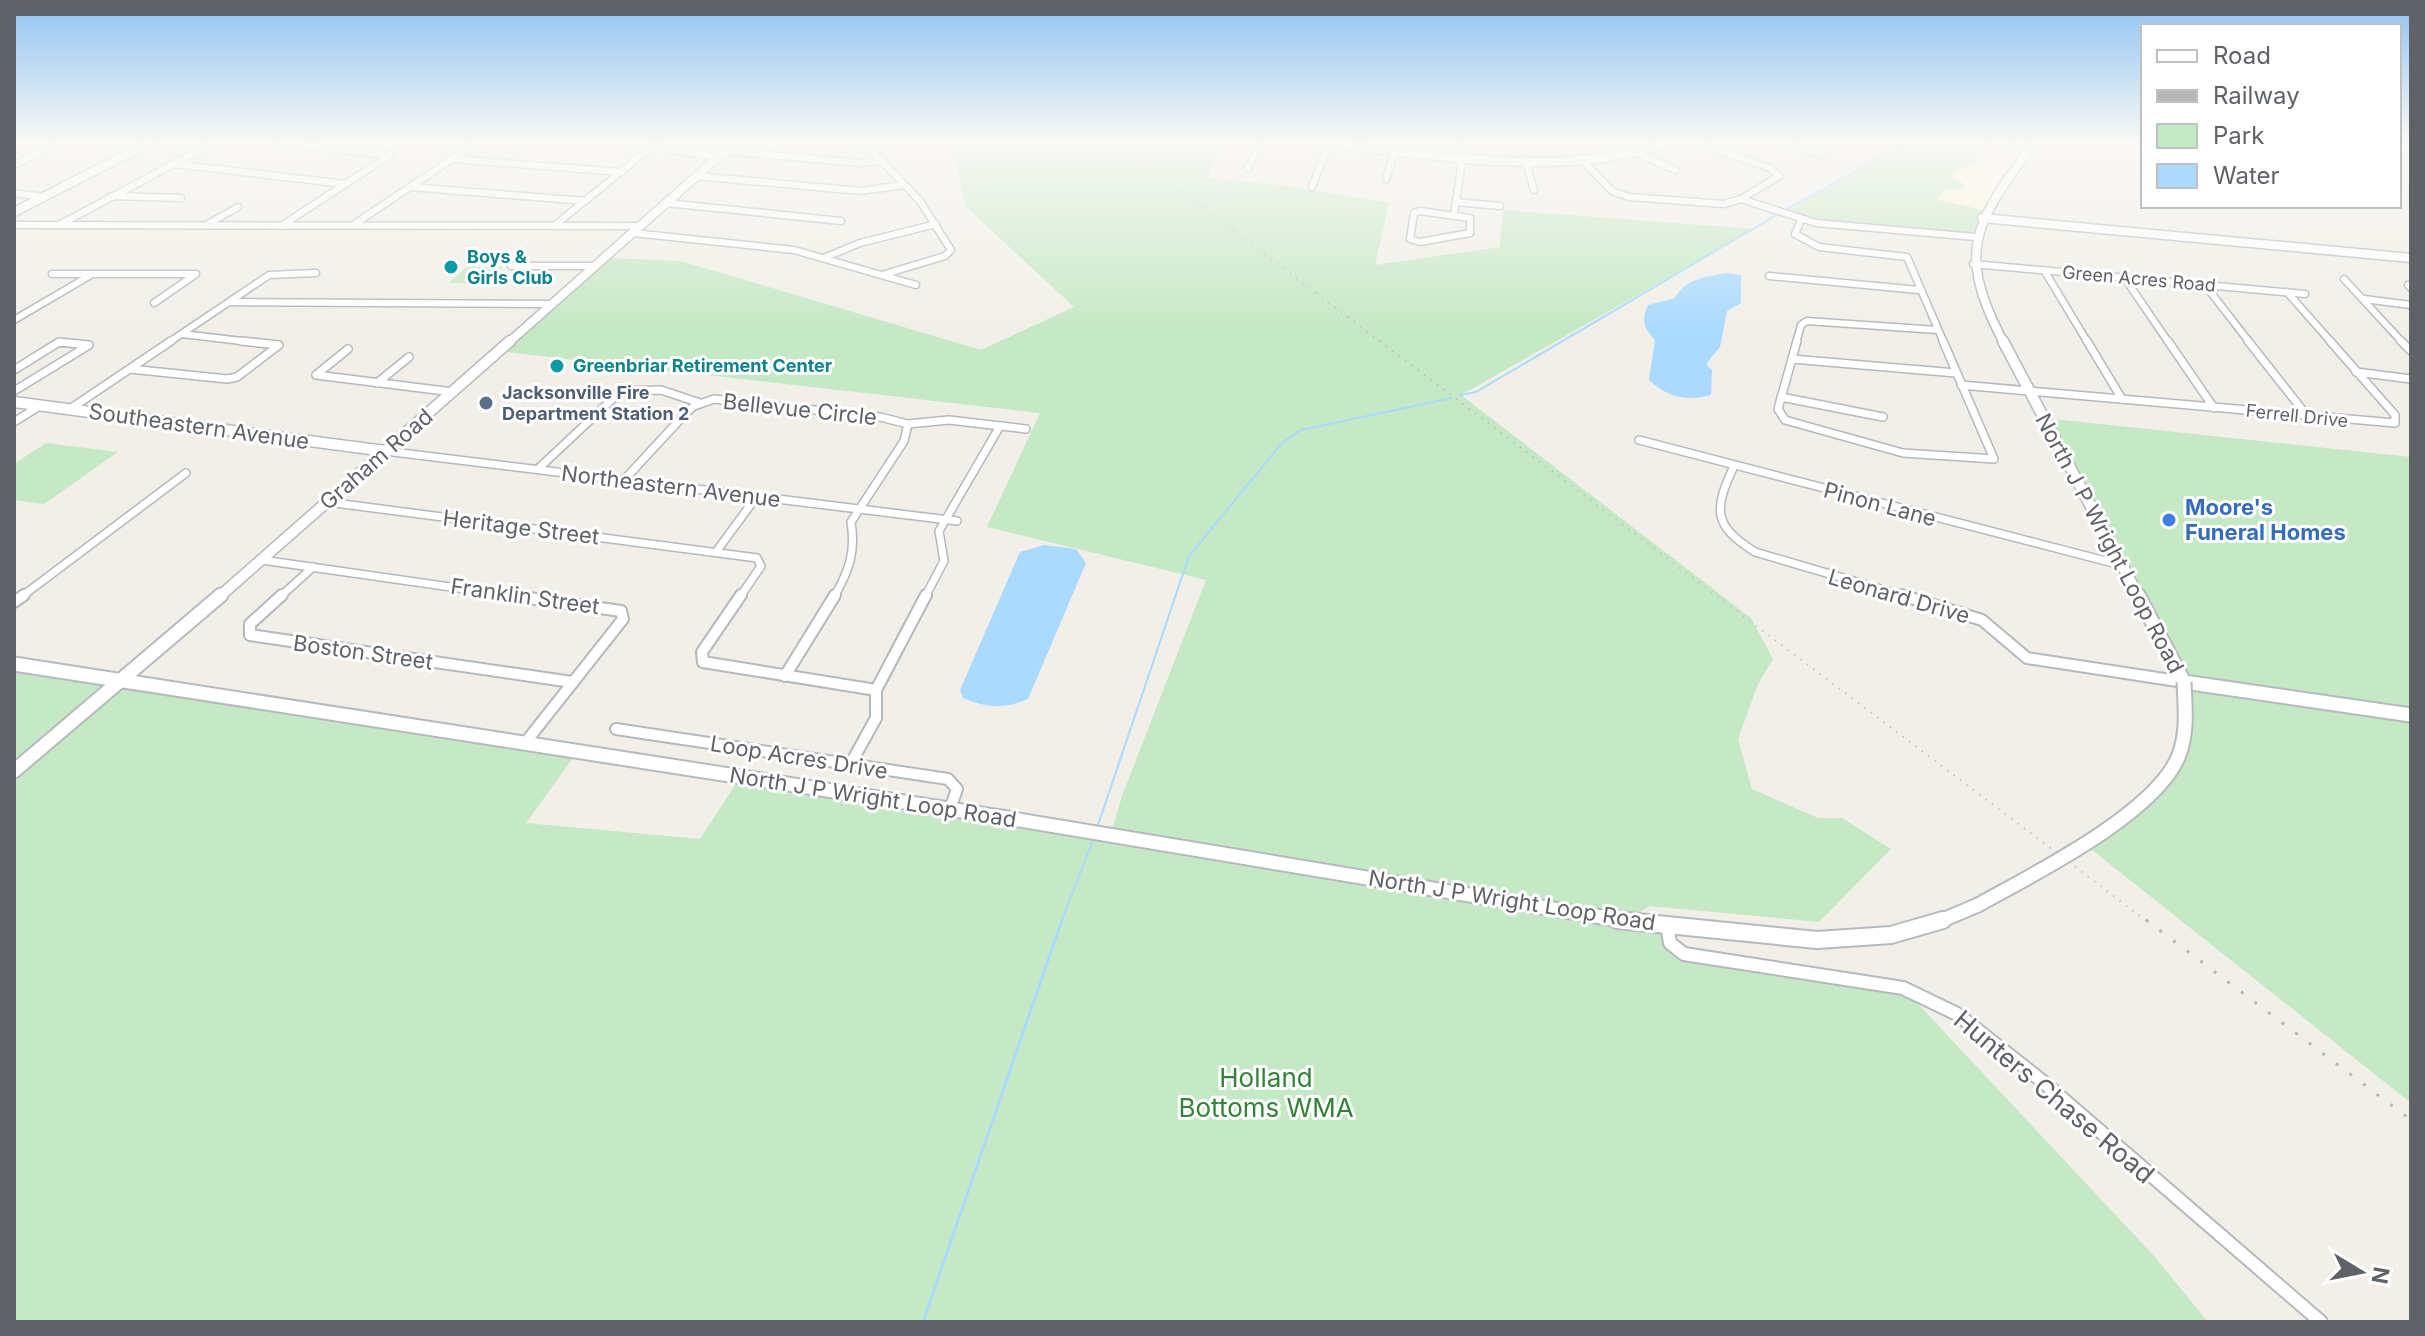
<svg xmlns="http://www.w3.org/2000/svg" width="2425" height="1336" viewBox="0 0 2425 1336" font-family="Inter,sans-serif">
<rect width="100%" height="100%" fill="#f1efe8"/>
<!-- commercial -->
<polygon fill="#fef7e0" points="1963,143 2143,143 2143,160 2030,148 1986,211 1935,200 1945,189 1959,190 1953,178"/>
<!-- green -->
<g fill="#c5e8c5">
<polygon points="952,143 1167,143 1220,147 1208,178 1291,186 1389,203 1375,265 1500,247 1503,210 1754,229 1461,395 1751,618 1773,659 1758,684 1738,739 1752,789 1818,818 1842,818 1891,849 1819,922 1650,906 1626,920 1666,927 1684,954 1903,988 2154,1256 2208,1322 14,1322 14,664 578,751 526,823 700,839 741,776 1111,834 1122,796 1206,580 987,527 1040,413 498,351 604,258 681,261 981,350 1074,307 965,206"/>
<polygon points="1902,143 1963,143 1960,147 1976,151 1977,164 1955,172 1953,178 1963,183 1964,189 1945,189 1936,199 1986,211 1975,237 1827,224 1787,212"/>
<polygon points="466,267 502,267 487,284 449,283"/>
<polygon points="2044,418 2411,457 2411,1103 2082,842 2134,809 2173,767 2184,694"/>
<polygon points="46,443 118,452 44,504 14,500 14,464"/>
</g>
<!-- water -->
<g fill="#aadaff">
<path d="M1727,273L1741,275V303L1727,311L1720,347L1706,364L1712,370L1711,395C1687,402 1667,397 1649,380L1655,340C1644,328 1641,320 1648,305L1675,298C1687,277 1706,277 1727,273Z"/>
<path d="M1044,545L1076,549L1086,563L1028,699C1005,709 986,708 963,698L960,690L1020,552Z"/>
</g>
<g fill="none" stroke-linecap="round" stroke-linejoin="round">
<!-- stream-far1 -->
<g stroke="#aadaff" stroke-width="2">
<polyline points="1785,210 1907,143"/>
<polyline points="1461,395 1476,392 1780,213"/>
<polyline points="1097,828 1189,556 1282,443 1301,430 1452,398"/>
<polyline points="1061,922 1094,838"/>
</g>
<!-- stream -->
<polyline stroke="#aadaff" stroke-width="3" points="923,1322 1062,920"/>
<defs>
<g id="street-far3">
<polyline points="277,143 390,155 281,226"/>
<polyline points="629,143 718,157"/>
<polyline points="865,143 920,201 951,250 945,256 885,274"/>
<polyline points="1784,143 1821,155"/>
<polyline points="1993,143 2028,151"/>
<polyline points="726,151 859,163 882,161"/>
<polyline points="1639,154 1675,170"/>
<polyline points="1580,158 1612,191 1629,197 1724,204 1741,199 1779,176 1770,168 1696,143"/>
<polyline points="453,159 621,172"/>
<polyline points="1525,159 1534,190"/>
<polyline points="174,164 345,184"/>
<polyline points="14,165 60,143"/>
<polyline points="1248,168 1260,143"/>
<polyline points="697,176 861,191 903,185"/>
<polyline points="1386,179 1397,143"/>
<polyline points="410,187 585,201"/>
<polyline points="1312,187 1329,143"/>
<polyline points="14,193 43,197"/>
<polyline points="112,196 181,198"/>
<polyline points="1741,199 1816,223 1975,237"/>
<polyline points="1456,202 1500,206"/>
<polyline points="666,203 841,221"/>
<polygon points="1420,211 1470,218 1470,233 1420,242 1410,239 1414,213"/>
<polyline points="1454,214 1465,143"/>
<polyline points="1801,220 1795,234 1819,247 1907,257 1944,343"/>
<polyline points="61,224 213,143"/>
<polyline points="208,224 238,207"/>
<polyline points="14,225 641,226"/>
<polyline points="353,225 476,143"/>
<polyline points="554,226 654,145"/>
<polyline points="633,233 794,250 916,285"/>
<polyline points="826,257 860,243 936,224"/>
<polyline points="1973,264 2305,294"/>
<polyline points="511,266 595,266"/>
<polyline points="2044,270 2088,343"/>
<polyline points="52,274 196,274 154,303"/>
<polyline points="1769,276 1919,290"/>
<polyline points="2124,277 2169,343"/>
<polyline points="2344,279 2403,343"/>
<polyline points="2205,285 2250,343"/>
<polyline points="2408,285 2411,288"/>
<polyline points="2287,292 2332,343"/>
<polyline points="2364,299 2411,305"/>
<polyline points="232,302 551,304"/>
<polyline points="14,320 89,276"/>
<polyline points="182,334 259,343"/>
<polyline points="58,343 66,343"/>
<polyline points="168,343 269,275 316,273"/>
<polyline points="1796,343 1801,325 1807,321 1937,330"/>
</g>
<g id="street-far2">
<polyline points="1797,341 1778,409 1785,420 1903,453 1994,459 1943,341"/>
<polyline points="2087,341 2122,399"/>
<polyline points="2168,341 2214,408"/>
<polyline points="2248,341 2308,417"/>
<polyline points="2401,341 2411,351"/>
<polyline points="348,349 316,375 453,392"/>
<polyline points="1792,359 1956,373"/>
<polyline points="130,369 227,379 237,377 279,345 241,341"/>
<polyline points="14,370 59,342 89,345 14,391"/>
<polyline points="2356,372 2411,379"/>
<polyline points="377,383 409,357"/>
<polyline points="1961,385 2395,423 2395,415 2330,341"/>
<polyline points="1781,397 1883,417"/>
<polyline points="70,409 171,341"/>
<polyline points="14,422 41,405"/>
<polyline points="908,424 949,420 1026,429"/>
<polyline points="1639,440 2121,565"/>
<polyline points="385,451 957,521"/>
<path d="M1734,466C1714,509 1712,525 1755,552L1908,597"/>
<polyline points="538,469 621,391 661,390 700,403"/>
<path d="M624,480L685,414L694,406L714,399L880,417L908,424L904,441L851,522C856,552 849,571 834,597"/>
<polyline points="327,502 757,558 761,566 740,597"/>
<polyline points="716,552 757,496"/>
<polyline points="262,560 521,597"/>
<polyline points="21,597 186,473"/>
<polyline points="280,597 313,567"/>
<polyline points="925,597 944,561 939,531 1000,426"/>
</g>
<g id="street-far1">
<polyline points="282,595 250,624 250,635 572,682"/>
<polyline points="507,595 621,611 623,619 525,743"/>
<polyline points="741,595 702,652 703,662 876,690"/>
<polyline points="1901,595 1982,620 2027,658 2184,682"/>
<polyline points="14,602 24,595"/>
<polyline points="785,676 835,595"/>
<polyline points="616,729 948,779 957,789 950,809"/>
<polyline points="850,765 876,718 876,690 926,595"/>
</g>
<polyline id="street" points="1667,924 1670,943 1684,954 1903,988 1957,1014 2042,1081 2321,1322"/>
<g id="secondary-far3">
<path d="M1317,143C1426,153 1562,180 1667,143"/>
<polyline points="14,212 149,143"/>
<polyline points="1982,218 2411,258"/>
<polyline points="508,343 734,143"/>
<path d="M2004,343C1954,249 1976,222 2034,143"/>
</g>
<g id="secondary-far2">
<polyline points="2003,341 2139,597"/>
<polyline points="14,402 385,451"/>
<polyline points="219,597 510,341"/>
</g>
<g id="secondary-far1">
<polyline points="2138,595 2184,682 2411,715"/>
<polyline points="14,664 1007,818 1631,922"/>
<polyline points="14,771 221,595"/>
<polyline points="1938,922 1978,905"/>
</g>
<polyline id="secondary" points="1617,920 1817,940 1891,935 1943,920"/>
</defs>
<!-- street-far3 casing -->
<use href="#street-far3" stroke="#b5b8bc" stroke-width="9"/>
<!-- street-far2 casing -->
<use href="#street-far2" stroke="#b5b8bc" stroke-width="10"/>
<!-- street-far1 casing -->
<use href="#street-far1" stroke="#b5b8bc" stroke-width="14"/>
<!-- street casing -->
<use href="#street" stroke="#b5b8bc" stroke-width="16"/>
<!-- secondary-far3 casing -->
<use href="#secondary-far3" stroke="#b6babf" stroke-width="11"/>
<!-- secondary-far2 casing -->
<use href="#secondary-far2" stroke="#b6babf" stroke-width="13"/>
<!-- secondary-far1 casing -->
<use href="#secondary-far1" stroke="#b6babf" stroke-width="17"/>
<!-- secondary casing -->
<use href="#secondary" stroke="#b6babf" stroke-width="20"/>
<!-- street-far3 -->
<use href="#street-far3" stroke="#fff" stroke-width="6"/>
<!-- street-far2 -->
<use href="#street-far2" stroke="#fff" stroke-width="7"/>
<!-- street-far1 -->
<use href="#street-far1" stroke="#fff" stroke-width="10"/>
<!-- street -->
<use href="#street" stroke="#fff" stroke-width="12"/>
<!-- secondary-far3 -->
<use href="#secondary-far3" stroke="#fff" stroke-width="8"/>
<!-- secondary-far2 -->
<use href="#secondary-far2" stroke="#fff" stroke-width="10"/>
<!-- secondary-far1 -->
<use href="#secondary-far1" stroke="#fff" stroke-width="13"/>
<!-- secondary -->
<use href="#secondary" stroke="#fff" stroke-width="16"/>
<!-- rail-far1 -->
<polyline stroke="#b6b7b8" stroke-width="2" stroke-dasharray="1 7" stroke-linecap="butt" points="1118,143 2148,922"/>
<!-- rail -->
<polyline stroke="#b6b7b8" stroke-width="3" stroke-dasharray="3 14" stroke-linecap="butt" points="2146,920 2411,1120"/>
<defs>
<path id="secondary-bridge" d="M1978,905C2032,875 2157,813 2179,755C2188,732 2185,706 2184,682"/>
</defs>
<!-- secondary-bridge casing -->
<use href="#secondary-bridge" stroke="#b6babf" stroke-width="17" stroke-linecap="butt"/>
<!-- secondary-bridge -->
<use href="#secondary-bridge" stroke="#fff" stroke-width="13"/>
</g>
<!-- sky -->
<linearGradient id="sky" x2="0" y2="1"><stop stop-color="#8fc3f1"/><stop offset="0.43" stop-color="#f9f8f5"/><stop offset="1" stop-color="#f9f8f5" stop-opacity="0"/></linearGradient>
<rect width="2425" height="330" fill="url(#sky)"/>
<!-- markers -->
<g fill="#0f9aa8" stroke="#fff" stroke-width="3">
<circle cx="451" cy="267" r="8"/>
<circle cx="557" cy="366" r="8"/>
</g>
<circle fill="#5c6f8a" stroke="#fff" stroke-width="3" cx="486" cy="403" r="8"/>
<circle fill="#3f7fe0" stroke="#fff" stroke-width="3" cx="2169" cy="520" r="8"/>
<g text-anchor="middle" stroke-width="6" stroke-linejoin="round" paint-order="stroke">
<!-- far-culture labels -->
<g font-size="18" font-weight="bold" fill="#0d838f" stroke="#fff" text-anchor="start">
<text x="467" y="263">Boys &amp;<tspan x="467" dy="21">Girls Club</tspan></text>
<text x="573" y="372">Greenbriar Retirement Center</text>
</g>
<!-- far-street labels -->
<g font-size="18" fill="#5f6368" stroke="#fff">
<text transform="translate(2139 279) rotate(5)" y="6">Green Acres Road</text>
<text transform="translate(2297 416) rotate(6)" y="6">Ferrell Drive</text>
</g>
<!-- far-service labels -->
<g font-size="18" font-weight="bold" fill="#4e5e75" stroke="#fff" text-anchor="start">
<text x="502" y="399">Jacksonville Fire<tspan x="502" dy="21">Department Station 2</tspan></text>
</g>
<!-- street labels -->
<g font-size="22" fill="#5f6368" stroke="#fff">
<text transform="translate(800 409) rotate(6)" y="8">Bellevue Circle</text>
<text transform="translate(199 426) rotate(8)" y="8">Southeastern Avenue</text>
<text transform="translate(376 459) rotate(-41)" y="8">Graham Road</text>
<text transform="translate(671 486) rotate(7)" y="8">Northeastern Avenue</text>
<text transform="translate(1880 504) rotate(15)" y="8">Pinon Lane</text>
<text transform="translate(521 527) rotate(7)" y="8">Heritage Street</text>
<text transform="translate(2110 543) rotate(62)" y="8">North J P Wright Loop Road</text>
<text transform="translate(525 596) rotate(8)" y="8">Franklin Street</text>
<text transform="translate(1899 596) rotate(16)" y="8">Leonard Drive</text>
<text transform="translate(363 652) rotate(8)" y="8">Boston Street</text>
<text transform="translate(799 757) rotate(9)" y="8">Loop Acres Drive</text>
<text transform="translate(873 797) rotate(9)" y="8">North J P Wright Loop Road</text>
<text transform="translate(1512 900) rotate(9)" y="8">North J P Wright Loop Road</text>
</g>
<!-- shop labels -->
<g font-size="22" font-weight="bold" fill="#366cbe" stroke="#fff" text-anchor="start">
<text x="2185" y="515">Moore's<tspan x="2185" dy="25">Funeral Homes</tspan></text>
</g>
<!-- near-park labels -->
<g font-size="26" fill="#348238" stroke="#fff">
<text x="1266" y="1087">Holland<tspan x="1266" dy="30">Bottoms WMA</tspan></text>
</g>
<!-- near-street labels -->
<g font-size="26" fill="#5f6368" stroke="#fff">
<text transform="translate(2054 1097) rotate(40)" y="9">Hunters Chase Road</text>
</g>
</g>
<!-- border -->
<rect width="2425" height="1336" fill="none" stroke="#5f6368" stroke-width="32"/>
<!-- legend -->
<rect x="2141" y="24" width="260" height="184" fill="#ffffff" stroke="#bfc1c3" stroke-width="2"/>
<rect x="2157" y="50" width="40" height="12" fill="#ffffff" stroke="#bfc1c3" stroke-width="2"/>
<text x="2213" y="64" font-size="24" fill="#5f6368">Road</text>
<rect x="2157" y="90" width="40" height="12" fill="#b6b7b8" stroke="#bfc1c3" stroke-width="2"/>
<text x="2213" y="104" font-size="24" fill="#5f6368">Railway</text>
<rect x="2157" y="124" width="40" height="24" fill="#c5e8c5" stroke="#bfc1c3" stroke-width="2"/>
<text x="2213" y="144" font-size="24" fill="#5f6368">Park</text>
<rect x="2157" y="164" width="40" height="24" fill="#aadaff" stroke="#bfc1c3" stroke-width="2"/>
<text x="2213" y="184" font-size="24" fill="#5f6368">Water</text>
<!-- north arrow -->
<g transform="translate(2361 1272) rotate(100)" stroke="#ffffff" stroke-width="6" paint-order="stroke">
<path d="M0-6L14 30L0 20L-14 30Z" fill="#5f6368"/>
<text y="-12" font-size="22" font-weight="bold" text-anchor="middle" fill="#5f6368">N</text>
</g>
</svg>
